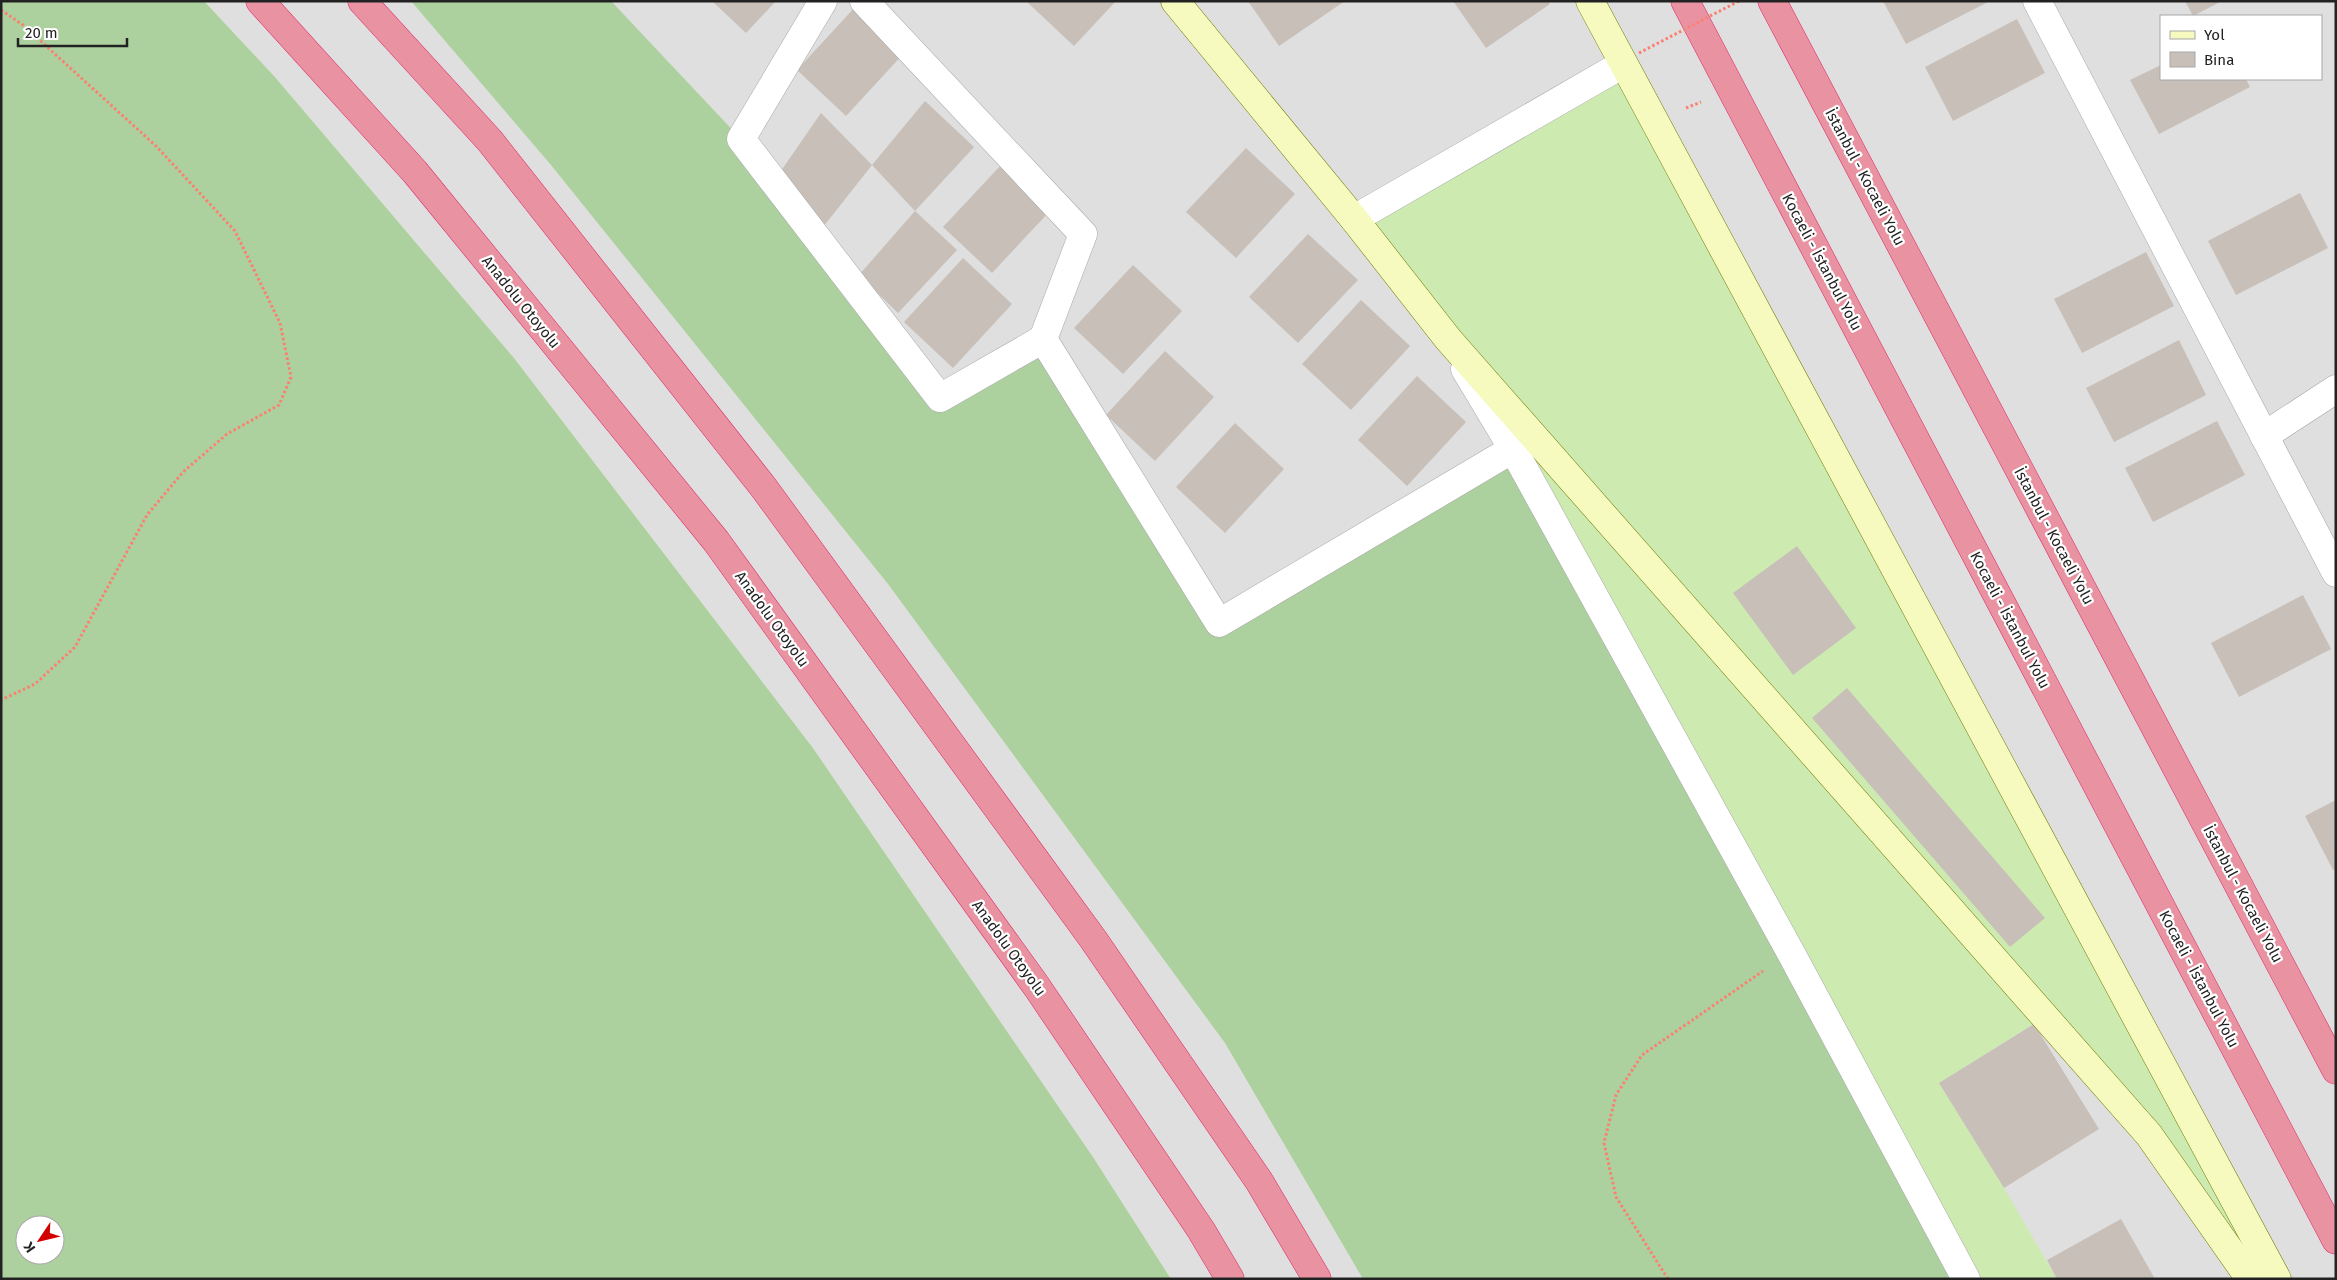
<svg xmlns="http://www.w3.org/2000/svg" width="2337" height="1280" viewBox="0 0 2337 1280" font-family="'Fira Sans',sans-serif">
<rect width="100%" height="100%" fill="#f2efe9"/>
<!-- residential -->
<path fill="#e0dfdf" fill-rule="evenodd" d="M204,1H2336V1279H1171L1093,1157L813,748L514,358L275,77ZM2161,16H2321V79H2161Z"/>
<!-- grass -->
<polygon fill="#cdebb0" points="1623,64 2277,1279 2250,1279 2045,1017 1939,1083 2004,1188 2057,1279 1966,1279 1513,449 1354,219"/>
<!-- forest -->
<g fill="#add19e" fill-rule="evenodd">
<path d="M1,1H204L275,77L514,358L813,748L1093,1157L1171,1279H1ZM25,1225H55V1255H25Z"/>
<polygon points="411,1 611,1 741,139 940,397 1043,339 1219,623 1513,449 1966,1279 1363,1279 1225,1043 888,584 551,165"/>
</g>
<!-- building -->
<g fill="#c7bfb8">
<polygon points="712,1 776,1 746,33"/>
<polygon points="1026,1 1116,1 1074,46"/>
<polygon points="1248,1 1345,1 1279,46"/>
<polygon points="1453,1 1548,1 1550,4 1486,48"/>
<polygon points="1883,1 1990,1 1906,44"/>
<polygon points="2185,1 2222,1 2193,16"/>
<polygon points="856,6 905,52 846,116 797,70"/>
<polygon points="2017,19 2045,73 1953,121 1925,67"/>
<polygon points="2161,65 2161,79 2246,79 2250,87 2159,134 2130,80"/>
<polygon points="925,101 974,147 915,211 872,165"/>
<polygon points="821,113 872,165 816,236 774,181"/>
<polygon points="1246,148 1295,194 1236,258 1186,212"/>
<polygon points="1002,164 1051,210 992,273 943,227"/>
<polygon points="2300,193 2328,248 2236,295 2208,241"/>
<polygon points="915,211 957,250 898,313 859,275"/>
<polygon points="1308,234 1358,280 1298,343 1249,297"/>
<polygon points="2146,252 2174,306 2082,353 2054,299"/>
<polygon points="963,258 1012,304 953,368 904,322"/>
<polygon points="1133,265 1182,311 1123,374 1074,328"/>
<polygon points="1361,300 1410,346 1351,410 1302,364"/>
<polygon points="2179,340 2206,395 2114,442 2086,388"/>
<polygon points="1165,351 1214,397 1155,461 1106,415"/>
<polygon points="1417,376 1466,422 1407,486 1358,440"/>
<polygon points="2217,421 2245,475 2153,522 2125,468"/>
<polygon points="1235,423 1284,469 1225,533 1176,487"/>
<polygon points="1797,546 1856,628 1793,675 1733,593"/>
<polygon points="2303,595 2331,649 2239,697 2211,643"/>
<polygon points="1847,688 2045,918 2010,947 1812,718"/>
<polygon points="2336,800 2336,869 2333,870 2305,816"/>
<polygon points="2034,1024 2099,1129 2004,1188 1939,1083"/>
<polygon points="2121,1219 2155,1279 2057,1279 2047,1260"/>
</g>
<g fill="none" stroke-linecap="round" stroke-linejoin="round">
<defs>
<g id="street">
<polyline points="823,1 741,139 940,398 1043,339"/>
<polyline points="864,1 1083,234 1043,339 1219,623 1513,449"/>
<polyline points="2037,1 2336,573"/>
<polyline points="1354,219 1623,64"/>
<polyline points="1465,369 1513,449 1791,953 1966,1279"/>
<polyline points="2264,436 2336,389"/>
</g>
<g id="secondary">
<polyline points="1175,1 1354,219 1448,339 2149,1135 2250,1279"/>
<polyline points="1590,1 2277,1279"/>
</g>
<g id="highway">
<polyline points="260,1 415,172 716,541 1037,987 1201,1230 1230,1279"/>
<polyline points="362,1 490,141 764,488 1093,939 1259,1181 1317,1279"/>
<polyline points="1685,1 2336,1240"/>
<polyline points="1772,1 2336,1070"/>
</g>
</defs>
<!-- street casing -->
<use href="#street" stroke="#a9a9a9" stroke-width="29"/>
<!-- secondary casing -->
<use href="#secondary" stroke="#707d05" stroke-width="29"/>
<!-- highway casing -->
<use href="#highway" stroke="#dc2a67" stroke-width="29"/>
<!-- path -->
<g stroke="#fa8072" stroke-width="3" stroke-dasharray="2.5 2.5" stroke-linecap="butt">
<polyline points="1,10 23,25 156,146 235,231 280,323 291,377 279,405 227,434 183,472 147,515 75,647 35,684 1,700"/>
<polyline points="1686,108 1701,102"/>
<polyline points="1668,1279 1616,1197 1604,1143 1616,1095 1642,1055 1763,971"/>
</g>
<!-- street -->
<use href="#street" stroke="#fff" stroke-width="28"/>
<!-- secondary -->
<use href="#secondary" stroke="#f7fabf" stroke-width="28"/>
<!-- highway -->
<use href="#highway" stroke="#e892a2" stroke-width="28"/>
<!-- path-bridge -->
<polyline stroke="#fa8072" stroke-width="3" stroke-dasharray="2.5 2.5" stroke-linecap="butt" points="1639,53 1739,1"/>
</g>
<g text-anchor="middle" stroke-width="4.5" stroke-linejoin="round" paint-order="stroke">
<!-- street labels -->
<g font-size="15" fill="#222" stroke="#fff">
<text transform="translate(1865 177) rotate(62)" y="5">İstanbul - Kocaeli Yolu</text>
<text transform="translate(1822 262) rotate(62)" y="5">Kocaeli - İstanbul Yolu</text>
<text transform="translate(521 302) rotate(51)" y="5">Anadolu Otoyolu</text>
<text transform="translate(2054 536) rotate(62)" y="5">İstanbul - Kocaeli Yolu</text>
<text transform="translate(772 619) rotate(54)" y="5">Anadolu Otoyolu</text>
<text transform="translate(2010 620) rotate(62)" y="5">Kocaeli - İstanbul Yolu</text>
<text transform="translate(2243 894) rotate(62)" y="5">İstanbul - Kocaeli Yolu</text>
<text transform="translate(1009 948) rotate(54)" y="5">Anadolu Otoyolu</text>
<text transform="translate(2199 979) rotate(62)" y="5">Kocaeli - İstanbul Yolu</text>
</g>
</g>
<!-- border -->
<rect width="2337" height="1280" fill="none" stroke="#222222" stroke-width="5"/>
<!-- legend -->
<rect x="2160" y="15" width="162" height="65" fill="#ffffff" stroke="#a7a7a7"/>
<rect x="2170" y="31" width="25" height="8" fill="#f7fabf" stroke="#a7a7a7"/>
<text x="2204" y="40" font-size="15" fill="#222222">Yol</text>
<rect x="2170" y="52" width="25" height="15" fill="#c7bfb8" stroke="#a7a7a7"/>
<text x="2204" y="65" font-size="15" fill="#222222">Bina</text>
<!-- north arrow -->
<g transform="translate(40 1240) rotate(235)"><circle r="24" fill="#ffffff" stroke="#a7a7a7"/>
<path d="M0-4L9 19L0 12L-9 19Z" fill="#d40000"/>
<text y="-8" font-size="14" font-weight="bold" text-anchor="middle" fill="#222222">K</text>
</g>
<!-- scale -->
<path d="M18 38v8h109v-8" fill="none" stroke="#222222" stroke-width="2.5"/>
<text x="25" y="38" font-size="15" fill="#222222" stroke="#ffffff" stroke-width="4" paint-order="stroke">20 m</text>
</svg>
